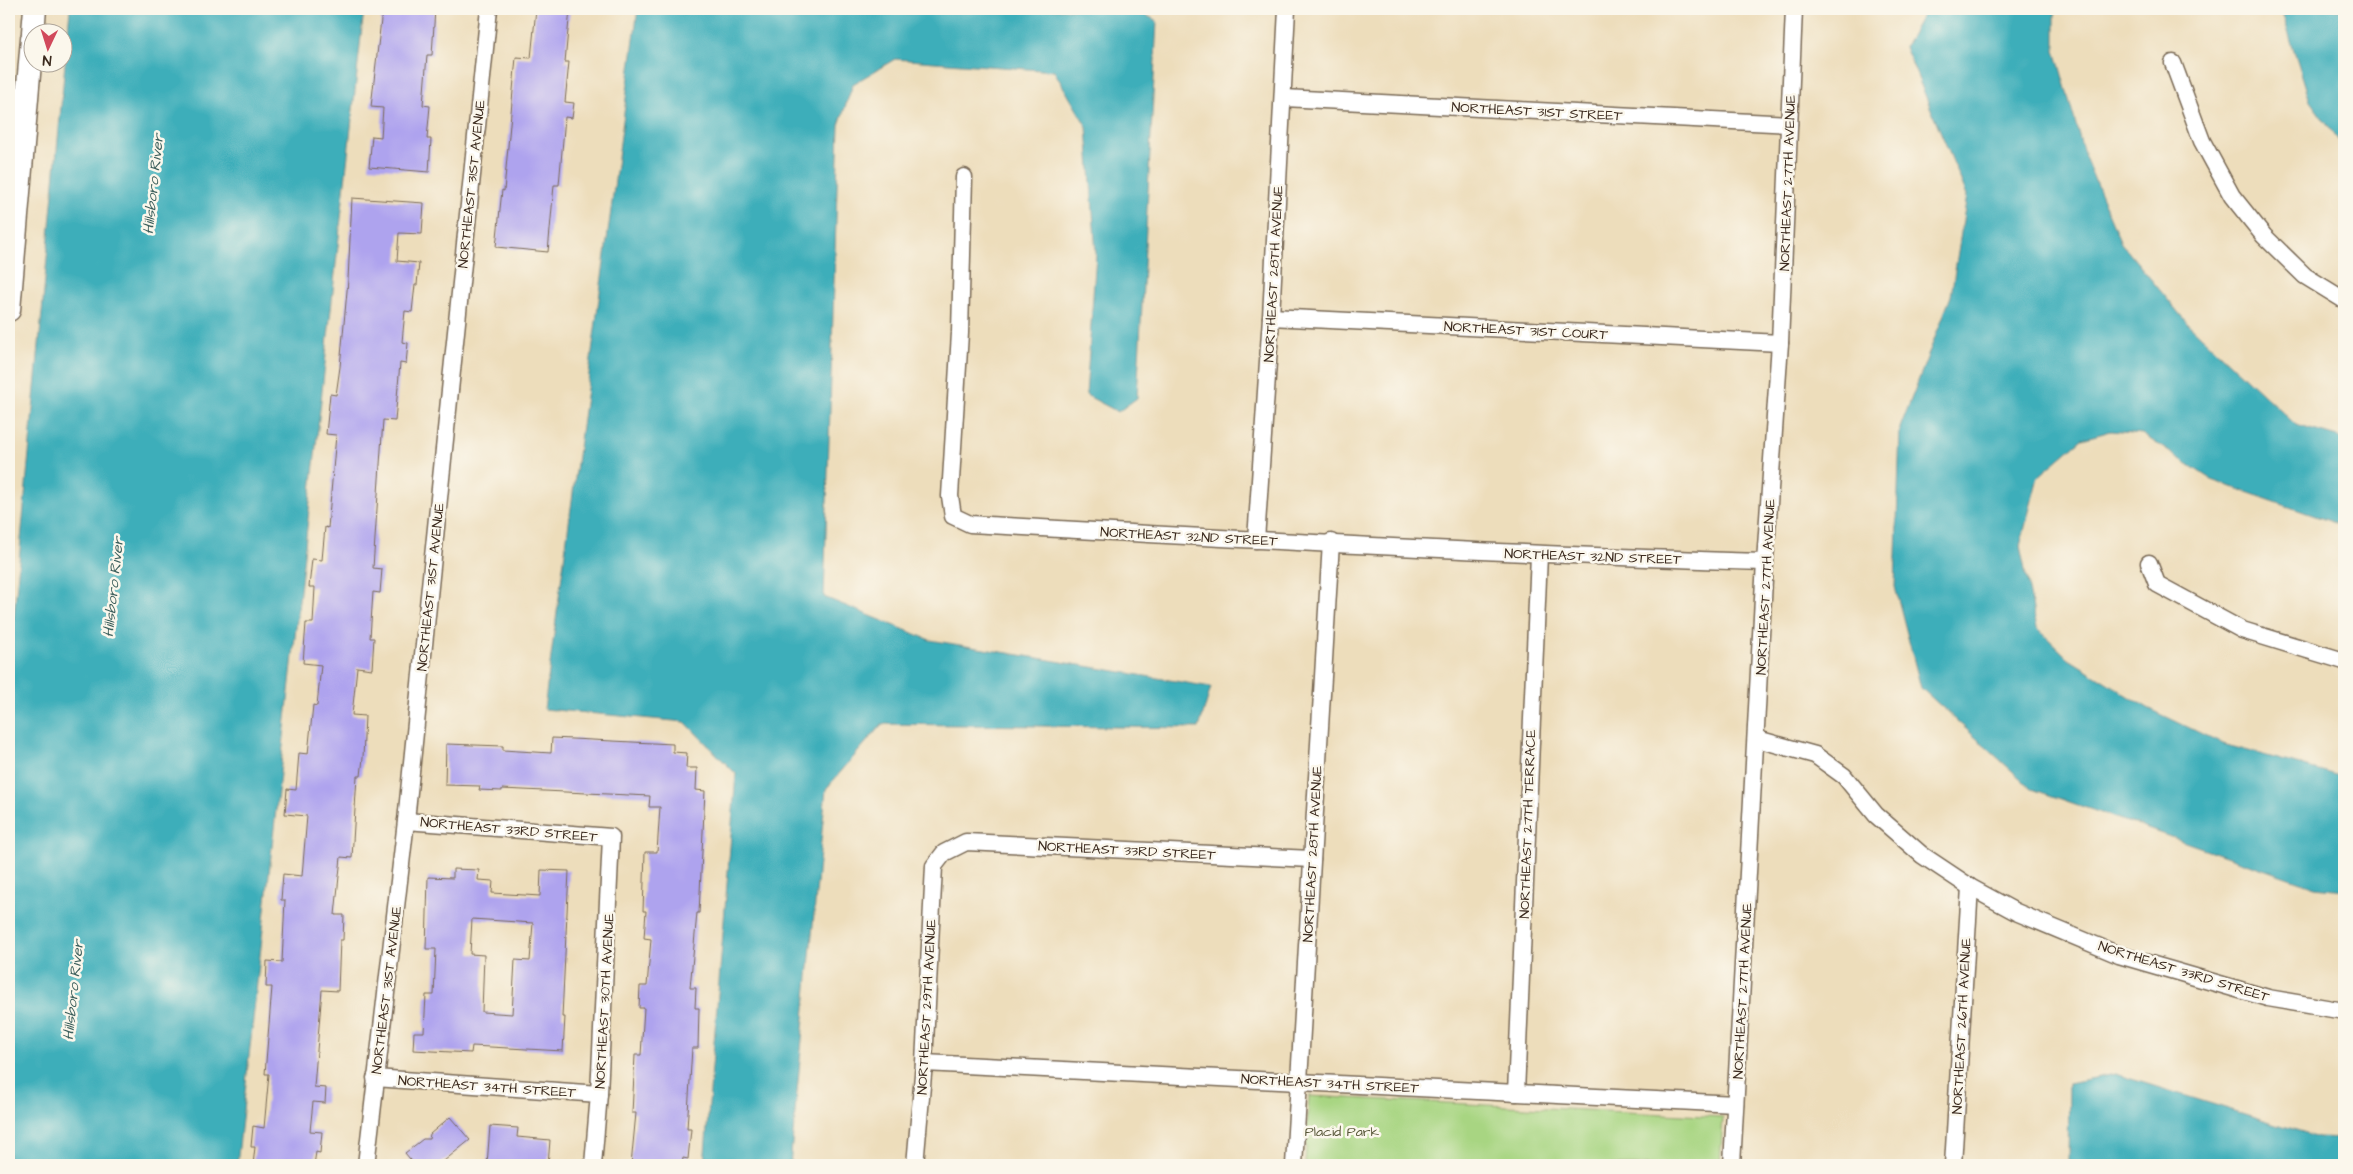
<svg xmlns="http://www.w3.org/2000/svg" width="2353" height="1174" viewBox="0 0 2353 1174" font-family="'Architects Daughter',sans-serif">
<rect width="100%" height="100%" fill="#fbf7ec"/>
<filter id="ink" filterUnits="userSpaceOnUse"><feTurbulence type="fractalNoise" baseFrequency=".02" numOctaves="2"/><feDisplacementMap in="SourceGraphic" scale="10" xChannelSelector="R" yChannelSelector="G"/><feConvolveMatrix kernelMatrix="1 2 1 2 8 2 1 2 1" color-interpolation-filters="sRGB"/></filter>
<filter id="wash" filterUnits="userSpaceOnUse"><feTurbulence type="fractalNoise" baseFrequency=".0096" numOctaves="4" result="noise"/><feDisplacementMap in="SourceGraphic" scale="20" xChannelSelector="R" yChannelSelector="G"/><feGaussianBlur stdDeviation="1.12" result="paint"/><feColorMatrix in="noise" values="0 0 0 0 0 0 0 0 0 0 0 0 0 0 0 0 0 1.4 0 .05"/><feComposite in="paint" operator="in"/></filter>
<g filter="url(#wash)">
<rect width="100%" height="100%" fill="#edddbb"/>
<!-- green -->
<polygon fill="#a8d582" stroke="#728050" points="1309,1096 1723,1117 1720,1165 1305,1165"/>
<!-- water -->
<g fill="#3eaeba" stroke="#3c6c6c">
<polygon points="70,9 364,9 237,1165 9,1165 9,670"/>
<polygon points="638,9 1135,9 1157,21 1137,398 1118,412 1086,395 1096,254 1087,127 1054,71 895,59 853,84 839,125 824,597 930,640 1211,687 1199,728 882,724 826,789 790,1165 704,1165 736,774 685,722 544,709"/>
<polygon points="1926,9 2059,9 2055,14 2055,50 2085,157 2121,243 2187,323 2296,425 2344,439 2344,526 2212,480 2142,434 2111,431 2082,439 2038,477 2020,546 2037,628 2069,659 2148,708 2223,744 2344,777 2344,890 2315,887 2032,789 1921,688 1895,587 1900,428 1951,296 1967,195 1905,47"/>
<polygon points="2281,9 2344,9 2344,148 2310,101"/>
<polygon points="2115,1074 2319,1137 2344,1138 2344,1165 2068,1165 2069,1083"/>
</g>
<g id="blocks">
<!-- building -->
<g fill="#aea3ee" fill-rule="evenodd">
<polygon points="393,9 435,9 432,55 427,55 423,105 430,106 427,139 431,139 429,172 369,167 372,136 381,137 383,108 371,107 382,11 393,12"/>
<polygon points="536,9 570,9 565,62 569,62 565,102 574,103 572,118 565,117 559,185 554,185 548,252 496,247 502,190 504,191 516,57 531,58"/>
<polygon points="352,198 424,203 422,234 399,233 397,261 419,263 417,285 415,285 412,312 405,311 402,342 408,343 406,364 400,363 395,421 383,420 373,568 382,569 380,593 373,592 370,638 374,638 372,669 357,667 352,715 365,716 363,758 361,776 357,776 352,858 341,857 335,915 344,915 343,940 340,940 338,991 322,990 314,1087 326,1088 325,1103 313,1102 310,1131 322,1132 320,1153 316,1152 314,1165 253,1165 255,1147 251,1147 253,1126 264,1128 269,1074 265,1074 272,987 266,987 267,961 282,962 285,900 281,900 283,874 302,876 307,816 285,814 287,789 296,790 299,753 308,754 313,705 317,706 321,665 303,663 306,623 313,623 315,587 309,587 312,559 322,560 325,527 328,528 336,435 326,434 330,394 336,395 340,367 348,280"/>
<polygon points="552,738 673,744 673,752 687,753 686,768 697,768 696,790 705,791 699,913 697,913 690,988 696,988 695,1008 699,1008 698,1048 692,1048 687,1129 691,1129 688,1159 683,1158 682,1165 631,1165 636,1113 632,1113 635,1055 641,1055 644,1008 639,1008 640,986 647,986 651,939 644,938 646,911 643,911 645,852 657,852 660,807 649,807 650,796 502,789 502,791 479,790 480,786 445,785 446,744 503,746 503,750 551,753"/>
<path d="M453,869L479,870L478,880L493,881L492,893L540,896L541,870L569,871L562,1017H565L563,1051L472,1046L471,1053L413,1050L414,1032H424L426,995H434L436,949H426L428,877L453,878ZM472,919L533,923L530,961L515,960L512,1014L482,1012L484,955L470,954Z"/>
<polygon points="450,1117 470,1140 439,1165 415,1165 405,1153 423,1139 429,1139 430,1134"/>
<polygon points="490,1126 518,1128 517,1137 550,1140 548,1165 487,1165"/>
</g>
</g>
</g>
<g filter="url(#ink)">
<use href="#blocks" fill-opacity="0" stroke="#796955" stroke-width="1"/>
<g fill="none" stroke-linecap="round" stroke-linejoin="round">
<defs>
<g id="minor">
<polyline points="2173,63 2202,141 2232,196 2264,236 2305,276 2344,300"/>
<polyline points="1284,98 1789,124"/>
<path d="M964,177L960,333L950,496L953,516L970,524C1235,539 1500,554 1765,562"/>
<polyline points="1271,317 1780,343"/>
<polyline points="1256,540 1271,317 1287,9"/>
<polyline points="2149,563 2157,584 2242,630 2344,661"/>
<polyline points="1757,739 1815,755 1844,776 1876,815 1922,855 1970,887 2016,912 2119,955 2268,998 2344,1011"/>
<polyline points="406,821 611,837 599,1094 593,1165"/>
<polyline points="924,1063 1735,1104"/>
<polyline points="375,1078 599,1094"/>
<polyline points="1516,1093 1539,555"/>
<polyline points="366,1165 406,821 489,9"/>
<polyline points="915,1165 924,1063 934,866 944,853 966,842 1312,859"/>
<polyline points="1294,1165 1331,542"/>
<polyline points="1732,1165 1765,562 1780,343 1794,9"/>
<polyline points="1953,1165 1970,887"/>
</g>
<g id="secondary">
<polyline points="33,32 35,9"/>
<polyline points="9,310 32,39"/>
</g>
</defs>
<!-- minor casing -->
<use href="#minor" stroke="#796955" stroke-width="19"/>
<!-- secondary casing -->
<use href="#secondary" stroke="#796955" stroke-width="25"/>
<!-- minor -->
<use href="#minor" stroke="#fff" stroke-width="16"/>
<!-- secondary -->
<use href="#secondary" stroke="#fff" stroke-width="22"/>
</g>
</g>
<g text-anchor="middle" stroke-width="5" stroke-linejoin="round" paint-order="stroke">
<!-- street labels -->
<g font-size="14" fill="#3b2a1e" stroke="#fbf7ec">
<text transform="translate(1537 111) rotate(3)" y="5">NORTHEAST 31ST STREET</text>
<text transform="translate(1787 183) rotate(-88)" y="5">NORTHEAST 27TH AVENUE</text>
<text transform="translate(471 184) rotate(-84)" y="5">NORTHEAST 31ST AVENUE</text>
<text transform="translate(1273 274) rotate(-87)" y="5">NORTHEAST 28TH AVENUE</text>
<text transform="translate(1526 330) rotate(3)" y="5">NORTHEAST 31ST COURT</text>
<text transform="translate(1189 536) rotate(3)" y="5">NORTHEAST 32ND STREET</text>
<text transform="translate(1593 556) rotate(2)" y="5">NORTHEAST 32ND STREET</text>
<text transform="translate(430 587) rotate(-84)" y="5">NORTHEAST 31ST AVENUE</text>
<text transform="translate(1765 587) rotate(-87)" y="5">NORTHEAST 27TH AVENUE</text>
<text transform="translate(1527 824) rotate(-88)" y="5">NORTHEAST 27TH TERRACE</text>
<text transform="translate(509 829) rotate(5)" y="5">NORTHEAST 33RD STREET</text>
<text transform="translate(1127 850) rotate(3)" y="5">NORTHEAST 33RD STREET</text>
<text transform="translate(1312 854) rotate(-87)" y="5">NORTHEAST 28TH AVENUE</text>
<text transform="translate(2184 971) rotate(17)" y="5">NORTHEAST 33RD STREET</text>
<text transform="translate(386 990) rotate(-83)" y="5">NORTHEAST 31ST AVENUE</text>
<text transform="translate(1742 991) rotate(-87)" y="5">NORTHEAST 27TH AVENUE</text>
<text transform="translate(604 1001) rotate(-87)" y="5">NORTHEAST 30TH AVENUE</text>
<text transform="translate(926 1007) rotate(-87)" y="5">NORTHEAST 29TH AVENUE</text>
<text transform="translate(1961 1026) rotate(-87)" y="5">NORTHEAST 26TH AVENUE</text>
<text transform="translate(1330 1083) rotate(3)" y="5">NORTHEAST 34TH STREET</text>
<text transform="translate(487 1086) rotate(4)" y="5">NORTHEAST 34TH STREET</text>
</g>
<!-- park labels -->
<g font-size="14" fill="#565537" stroke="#fbf7ec">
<text x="1342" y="1136">Placid Park</text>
</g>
<!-- water labels -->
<g font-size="15" font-style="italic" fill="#3c5f5c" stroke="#fbf7ec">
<text transform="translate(153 184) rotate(-84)" y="5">Hillsboro River</text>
<text transform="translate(113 587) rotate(-84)" y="5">Hillsboro River</text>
<text transform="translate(73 990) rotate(-84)" y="5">Hillsboro River</text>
</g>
</g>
<!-- margin -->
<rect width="2353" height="1174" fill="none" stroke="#fbf7ec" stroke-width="30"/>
<!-- north arrow -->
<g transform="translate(48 48) rotate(184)"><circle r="24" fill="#fbf7ec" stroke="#aea59a"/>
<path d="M0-4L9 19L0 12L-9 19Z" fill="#d1495b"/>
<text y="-8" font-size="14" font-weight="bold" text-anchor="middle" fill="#3b2a1e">N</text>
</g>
</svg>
